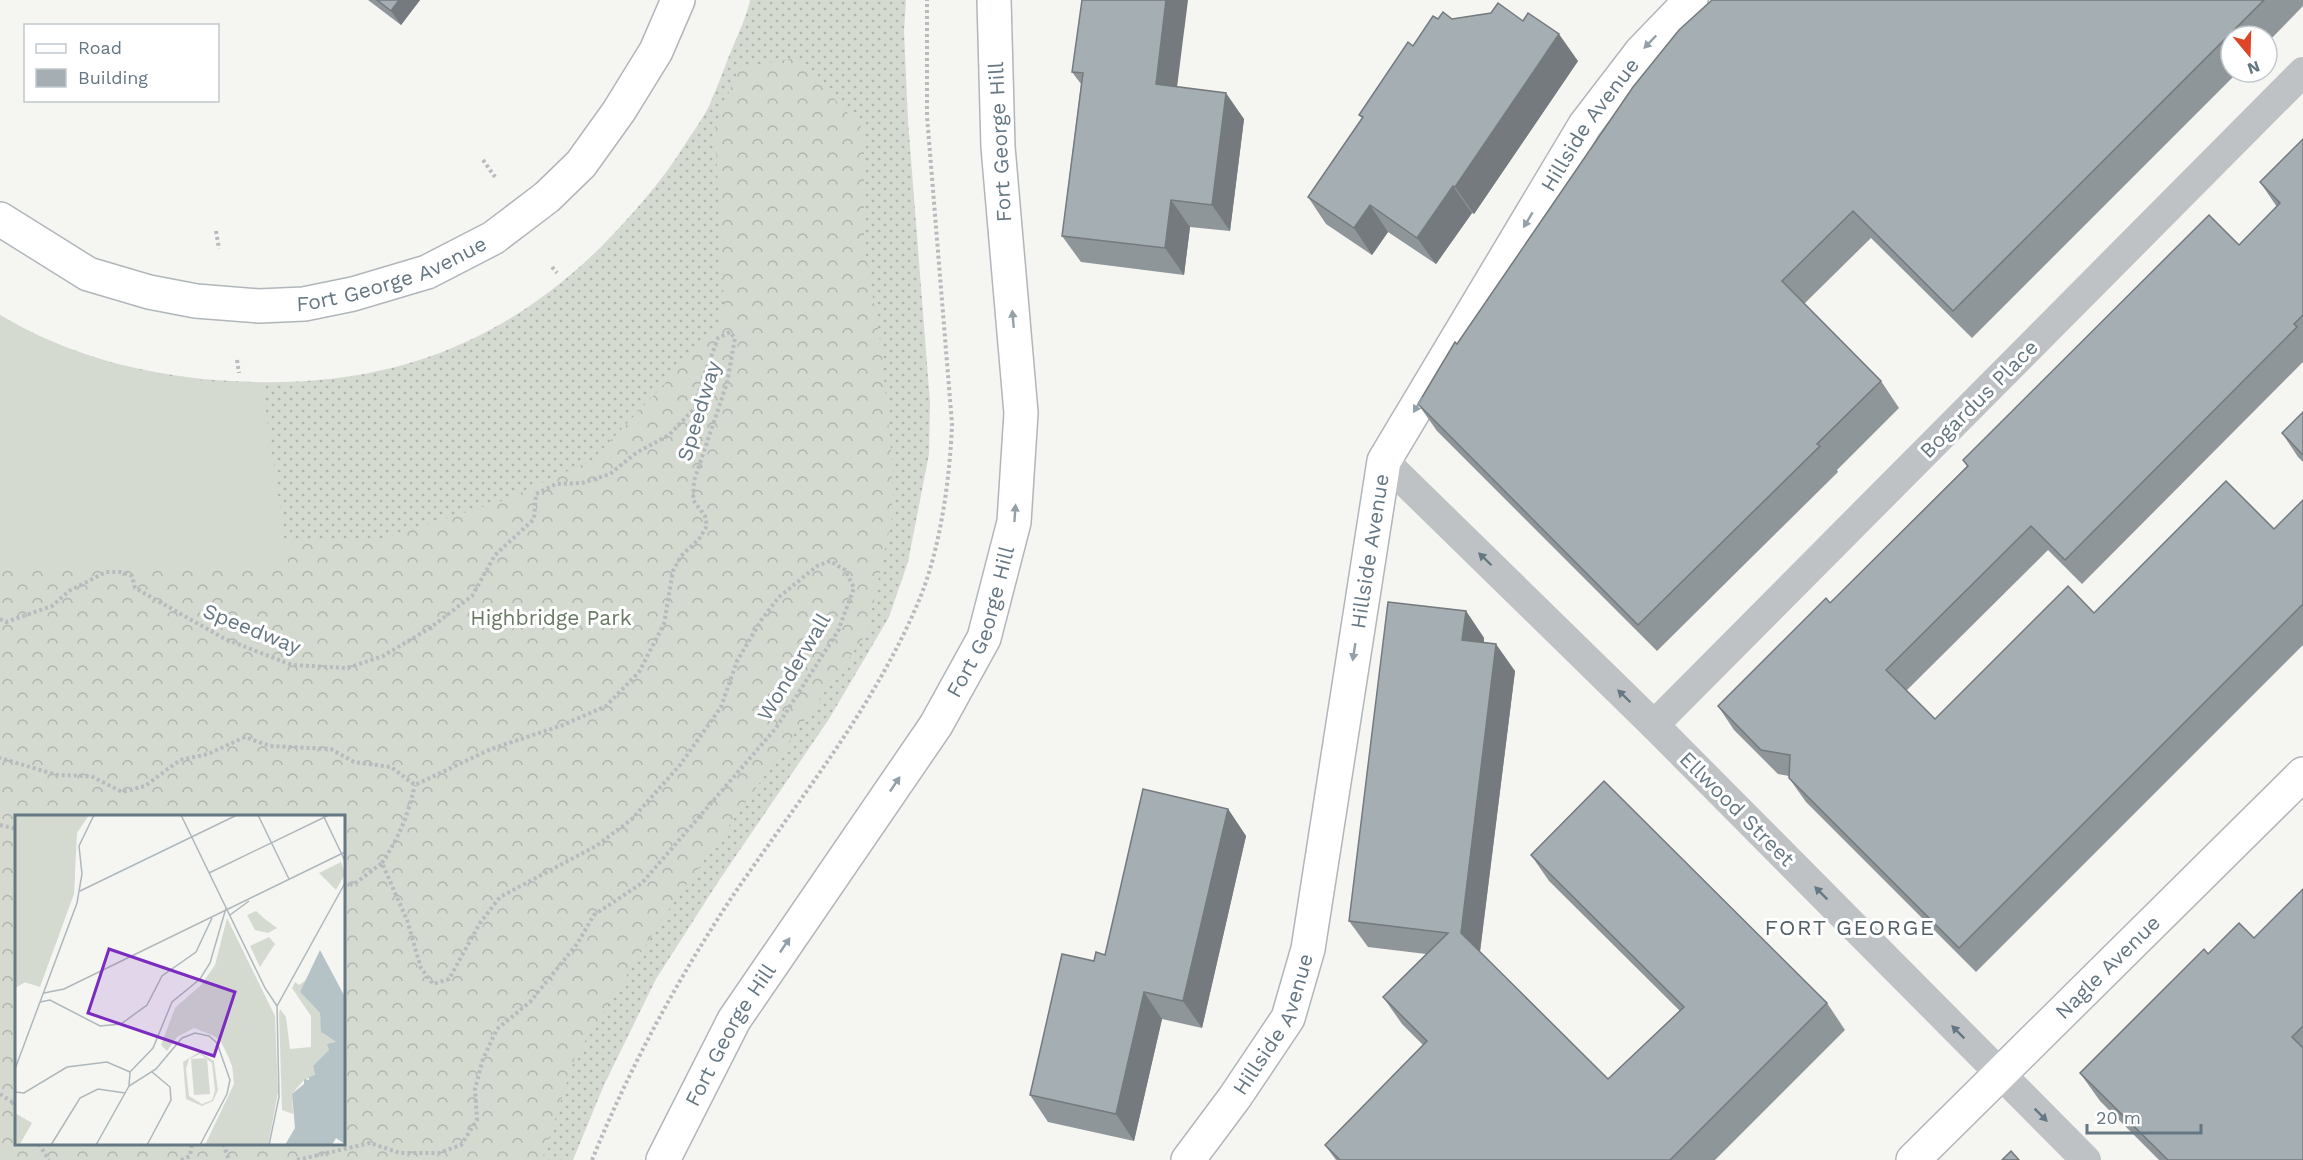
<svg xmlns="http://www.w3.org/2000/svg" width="2303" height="1160" viewBox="0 0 2303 1160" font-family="'Work Sans',sans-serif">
<defs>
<pattern id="grass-dots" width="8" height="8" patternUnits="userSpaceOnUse" patternTransform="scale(1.5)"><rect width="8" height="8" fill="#d5dad1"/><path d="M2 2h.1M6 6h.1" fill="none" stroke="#b0b6af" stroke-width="1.8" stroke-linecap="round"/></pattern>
<pattern id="forest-crowns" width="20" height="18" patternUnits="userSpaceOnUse" patternTransform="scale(1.5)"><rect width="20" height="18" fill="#d5dad1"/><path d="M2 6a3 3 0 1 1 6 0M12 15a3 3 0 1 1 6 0" fill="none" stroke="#b0b6af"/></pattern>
</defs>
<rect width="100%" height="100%" fill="#f5f5f2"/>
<!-- grass -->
<path fill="url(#grass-dots)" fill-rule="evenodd" d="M750,0H906L904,32L908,121L930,402L929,454L908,562L889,617L829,719L718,882L656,979L604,1085L573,1160H0V315C65,354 140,374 215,380C367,392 489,356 600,248C631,216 660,184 684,146C692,133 702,120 709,106C718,86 725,65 734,44C740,30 747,15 750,0ZM16,816H344V1144H16Z"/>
<!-- forest -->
<path fill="url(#forest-crowns)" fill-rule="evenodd" d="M795,58L864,130V244L881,347L892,460V517L867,633L665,915L575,1057L542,1160H0V560L114,542L386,538L504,500L592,460L717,329L724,308L715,126L739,68ZM16,816H344V1144H16Z"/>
<!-- garden -->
<path fill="#d5dad1" d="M0,315C53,347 113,366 174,377C203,382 233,382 262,384L288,563L0,565Z"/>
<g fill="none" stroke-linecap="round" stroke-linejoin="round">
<defs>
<g id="secondary">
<path id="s1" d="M0,219L88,274L149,292L196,301L259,306L304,304L353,294L427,272L493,238L547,197L581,164L619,111L656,51L678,0"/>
<path id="s2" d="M663,1160L734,1020L936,725L984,638L1014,522L1021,413L998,147L994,0"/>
<path id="s3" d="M1188,1160L1235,1097L1288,1018L1308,949L1384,461L1585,125L1641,52L1691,0"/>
</g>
<g id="primary">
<path id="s4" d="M1913,1160L2303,774"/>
</g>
</defs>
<!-- secondary casing -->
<use href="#secondary" stroke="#b0b6ba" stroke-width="36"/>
<!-- primary casing -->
<use href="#primary" stroke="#b1b6b9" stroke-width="36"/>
<!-- path -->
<g stroke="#b8bbbd" stroke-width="4" stroke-dasharray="3 3" stroke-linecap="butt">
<polyline points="483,160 495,177"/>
<polyline points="216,231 219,249"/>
<polyline points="552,267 557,273"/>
<polyline points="237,360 239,373"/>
<polyline points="0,619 6,622 52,606 69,591 106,572 121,572 132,576 135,588 225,639 292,665 347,668 383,656 430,628 472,596 495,555 534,519 536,494 556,484 582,483 610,474 636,453 669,435 695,408 702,381 718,338 730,332 735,338 727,383 694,481 693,500 705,516 707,526 699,539 681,556 673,571 664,624 639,672 606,706 563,725 491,749 415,785 391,767 354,762 331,749 270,746 245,737 208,754 180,760 145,786 122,792 91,776 57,775 0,758"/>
<polyline points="0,825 16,829"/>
<path d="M382,863C400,835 407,818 415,785"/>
<polyline points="0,1094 12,1102 16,1100"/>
<polyline points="12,1102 16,1109"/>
<polyline points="39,1144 49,1160"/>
<polyline points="223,1144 229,1160"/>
<polyline points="181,1160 190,1156 192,1144"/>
<polyline points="297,1160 370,1143 400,1153 439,1153 461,1145 477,1120 475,1089 483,1059 497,1029 530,1002 577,944 594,915 642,883 776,728 838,631 854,588 845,570 830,561 817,566 779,597 762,619 737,661 721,707 680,765 632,819 596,846 500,897 480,923 449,979 433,984 421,968 407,920 382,863 353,885 344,883"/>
<path d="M592,1160C629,1069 676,982 730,900C797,801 877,705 922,593C941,543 950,477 952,424L927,116V0"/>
</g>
<!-- street -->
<g stroke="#bec2c5" stroke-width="30">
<polyline points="1384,461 1654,725 2086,1160"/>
<polyline points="1654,725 2303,72"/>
</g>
<!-- secondary -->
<use href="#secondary" stroke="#fff" stroke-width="33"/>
<!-- primary -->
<use href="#primary" stroke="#fff" stroke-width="33"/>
</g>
<!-- wall -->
<g fill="#8e969a">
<polygon points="368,0 420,0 401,25"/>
<polygon points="1712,0 2303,0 2303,6 2267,43 2267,36 2231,36 2231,72 2238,72 1972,338 1871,238 1804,304 1881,381 1899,408 1837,470 1838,472 1657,651 1437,431 1418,404"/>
<polygon points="1438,19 1452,19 1578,61 1474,214 1472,213 1436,264 1388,232 1372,255 1326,224 1308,197 1362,118 1359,115 1413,46"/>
<polygon points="1072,72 1177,87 1244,119 1230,231 1190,227 1184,275 1081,262 1062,236 1081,84"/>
<polygon points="2303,139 2303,362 2082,584 2048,550 1906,691 1935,719 2094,613 2274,529 2303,500 2303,645 1976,972 1806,802 1789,778 1789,776 1778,774 1734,730 1718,706 1830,603 1967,466 1963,460 2239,245 2277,207 2260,182"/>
<polygon points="2303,412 2303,462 2298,457 2282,433"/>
<polygon points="1466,611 1484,638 1484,643 1515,671 1480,952 1608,1079 1680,1011 1549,881 1531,855 1827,1003 1845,1030 1715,1160 1336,1160 1325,1145 1423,1045 1402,1024 1383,997 1426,954 1368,947 1349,921"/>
<polygon points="1228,809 1246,836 1202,1028 1162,1019 1134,1141 1048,1122 1030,1095 1094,961 1105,955"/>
<polygon points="2303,889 2303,1160 2159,1160 2100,1101 2080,1073 2254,938"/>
</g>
<!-- shaded-wall -->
<g fill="#747a7d">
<polygon points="399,0 420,0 401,25 391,11"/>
<polygon points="1166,0 1188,0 1174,111 1156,84"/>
<polygon points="1559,34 1578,61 1474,214 1455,187"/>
<polygon points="1226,93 1244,119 1230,231 1212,205"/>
<polygon points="1453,186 1472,213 1436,264 1417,238"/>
<polygon points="1171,200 1190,227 1184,275 1165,248"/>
<polygon points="1370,205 1388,232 1372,255 1354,228"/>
<polygon points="1466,611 1484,638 1481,666 1462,640"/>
<polygon points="1496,644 1515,671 1479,959 1461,933"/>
<polygon points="1228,809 1246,836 1202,1028 1183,1001"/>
<polygon points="1144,992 1162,1019 1134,1141 1116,1114"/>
</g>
<!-- building -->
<g fill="#a5aeb3" stroke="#747a7d" stroke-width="1.5">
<polygon points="377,0 399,0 391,11"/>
<polygon points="1082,0 1166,0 1156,84 1226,93 1212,205 1171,200 1165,248 1062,236 1083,73 1072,72"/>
<polygon points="1712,0 2264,0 1953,311 1853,211 1782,281 1881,381 1817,444 1820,446 1638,625 1418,404 1455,342 1457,344 1633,87 1679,30"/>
<polygon points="1498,3 1523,21 1528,13 1559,34 1455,187 1453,186 1417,238 1370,205 1354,228 1308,197 1363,117 1359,115 1408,42 1413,46 1433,16 1438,19 1443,12 1452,19 1491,13"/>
<polygon points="2303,139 2303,315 2294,324 2297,327 2065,560 2031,526 1886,670 1935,719 2068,586 2094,613 2226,481 2274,529 2303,500 2303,604 1959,948 1789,778 1790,755 1761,750 1718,706 1826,598 1830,603 1968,466 1963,460 2209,215 2239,245 2280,203 2260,182"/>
<polygon points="2303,412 2303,455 2282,433"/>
<polygon points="1388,602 1466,611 1462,640 1496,644 1461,933 1608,1079 1684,1007 1531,855 1604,781 1827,1003 1670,1160 1340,1160 1325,1145 1427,1041 1383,997 1448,933 1349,921"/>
<polygon points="1143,789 1228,809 1183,1001 1144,992 1116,1114 1030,1095 1062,954 1094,961 1096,952 1105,955"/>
<polygon points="2303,889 2303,1026 2292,1037 2303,1048 2303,1160 2168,1160 2080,1073 2204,949 2208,954 2239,923 2254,938"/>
<polygon points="2011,1151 2019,1160 2002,1160"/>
</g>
<!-- one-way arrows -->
<defs><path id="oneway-solid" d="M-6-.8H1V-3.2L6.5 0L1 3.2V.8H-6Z" transform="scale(1.5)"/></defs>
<g fill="#93a0a8">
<use href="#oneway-solid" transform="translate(1650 42) rotate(134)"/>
<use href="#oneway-solid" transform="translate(1528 220) rotate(121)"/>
<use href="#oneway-solid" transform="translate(1013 319) rotate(-95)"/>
<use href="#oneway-solid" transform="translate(1418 405) rotate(121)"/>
<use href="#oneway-solid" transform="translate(1015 513) rotate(-86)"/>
<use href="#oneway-solid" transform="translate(1354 652) rotate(99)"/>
<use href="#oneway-solid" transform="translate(895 784) rotate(-56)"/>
<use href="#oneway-solid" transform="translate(785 945) rotate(-56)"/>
</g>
<g fill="#657782">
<use href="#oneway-solid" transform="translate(1485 559) rotate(-136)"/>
<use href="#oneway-solid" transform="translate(1624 696) rotate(-136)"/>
<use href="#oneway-solid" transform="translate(1821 893) rotate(-135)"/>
<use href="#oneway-solid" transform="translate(1958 1032) rotate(-135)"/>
<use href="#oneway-solid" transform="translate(2041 1115) rotate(45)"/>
</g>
<g text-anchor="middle" stroke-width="6" stroke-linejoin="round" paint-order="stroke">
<!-- street labels -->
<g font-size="21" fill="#657782" stroke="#fff">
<text dy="7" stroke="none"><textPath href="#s3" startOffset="1134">Hillside Avenue</textPath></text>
<text transform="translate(1000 142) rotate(-93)" y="7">Fort George Hill</text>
<text dy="7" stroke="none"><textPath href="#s1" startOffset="416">Fort George Avenue</textPath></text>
<text transform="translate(1979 399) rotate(-45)" y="7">Bogardus Place</text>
<text transform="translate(699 411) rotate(-73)" y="7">Speedway</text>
<text dy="7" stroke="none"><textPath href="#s3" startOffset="648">Hillside Avenue</textPath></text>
<text dy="7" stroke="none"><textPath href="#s2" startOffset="628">Fort George Hill</textPath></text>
<text transform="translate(252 629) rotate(22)" y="7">Speedway</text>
<text transform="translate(794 667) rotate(-59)" y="7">Wonderwall</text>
<text transform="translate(1737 809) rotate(45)" y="7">Ellwood Street</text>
<text dy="7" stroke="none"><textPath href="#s4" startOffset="274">Nagle Avenue</textPath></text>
<text dy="7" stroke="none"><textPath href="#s3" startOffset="162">Hillside Avenue</textPath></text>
<text dy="7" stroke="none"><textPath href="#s2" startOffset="142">Fort George Hill</textPath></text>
</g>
<!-- park labels -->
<g font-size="21" fill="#6a7a63" stroke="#fff">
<text x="551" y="625">Highbridge Park</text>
</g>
<!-- neighbourhood labels -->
<g font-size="22" letter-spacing="1.5" fill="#526067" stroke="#fff">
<text x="1850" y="935">FORT GEORGE</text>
</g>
</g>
<!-- overview -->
<g transform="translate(15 815)">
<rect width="330" height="330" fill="#f5f5f2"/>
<path d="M0,0H74L62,18L59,79L25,172L6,166L0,170ZM326,47L330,59L321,75L304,58ZM241,96L250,104L262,113L253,118L240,115L232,100ZM212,103L260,201L263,277L253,330H190L219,269L217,249L204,223L179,213L162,222L152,236L146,230L160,193L186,170L200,150ZM254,122L260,129L245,152L235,131ZM291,165L285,177L305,198L307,218L321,227L306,247L298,251L300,260L288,266L277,279L278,299L267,295L264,199L265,194L271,202L275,234L296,232V201L277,173L280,167L284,170ZM0,298L17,308L5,329L0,327Z" fill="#d5dad1"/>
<path d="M37,0H66L28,29L17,51L52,41L60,58L58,79L38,118L28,111L26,119L33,122L12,159L19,162L0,173V136L11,124L10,111L19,107L20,94L30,84L2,76L0,47ZM211,114L216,115L213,122L253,193L259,279L248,330H202L236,244L231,234H220L215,225H223L221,212L180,204L166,209L159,223L154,218L163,190L187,172L202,150Z" fill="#d5dad1"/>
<path d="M193,205L217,213L216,220H210L207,227L191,215ZM221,235L231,236L232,252L219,257L212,237ZM184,237L199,246L203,275L198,286L187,291L171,284L168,247ZM185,239L197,248L200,276L197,285L187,289L174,281L171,254L174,244ZM192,243L195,279L179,280L176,244Z" fill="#d5dad1" fill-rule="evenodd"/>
<path d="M305,135L330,182V329L321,323L317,330H270L280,313L277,279L289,269V264L294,265V262L300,260L298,251L314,235L312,229L321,227L306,217L305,198L285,177Z" fill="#b5c3c6"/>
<path fill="none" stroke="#aeb8bb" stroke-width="1.5" d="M166,0L250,173L262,191L330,68M243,0L274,64M308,0L330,46M194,58L314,0M65,76L222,0M215,100L234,86M29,178L49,174L330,37M25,187L35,185L85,211L106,209L132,190L147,161L181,137L197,103M0,254L62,88L67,59L64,31L79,0M114,271L115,257L138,233L157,187L185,164L195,148L211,93M0,277L9,278L52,252L92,247L115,257M36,330L65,283L83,274L110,278M81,330L114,271L141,254L167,223L180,218L194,221L202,228L215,265L212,279L185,330M132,330L156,285L155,272L137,257M254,330L264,282L262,191"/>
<path fill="#7b2cbf" fill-opacity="0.15" stroke="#7b2cbf" stroke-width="3" d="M94,134L220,177L199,241L73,198Z"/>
<rect width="330" height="330" fill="none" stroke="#657782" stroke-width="3"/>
</g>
<!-- legend -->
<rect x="24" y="24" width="195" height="78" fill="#ffffff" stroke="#c1c9cd" stroke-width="1.5"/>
<rect x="36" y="44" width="30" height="9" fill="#ffffff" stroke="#c1c9cd" stroke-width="1.5"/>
<text x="78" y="54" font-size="18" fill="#657782">Road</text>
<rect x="36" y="69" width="30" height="18" fill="#a5aeb3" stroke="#c1c9cd" stroke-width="1.5"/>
<text x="78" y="84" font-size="18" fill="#657782">Building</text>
<!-- north arrow -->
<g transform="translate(2249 54) rotate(161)"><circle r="28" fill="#ffffff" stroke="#c1c9cd" stroke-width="1.5"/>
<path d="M0-4.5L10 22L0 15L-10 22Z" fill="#e04427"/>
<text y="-9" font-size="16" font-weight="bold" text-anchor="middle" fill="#657782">N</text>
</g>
<!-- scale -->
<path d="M2087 1124v9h114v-9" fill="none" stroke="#657782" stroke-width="3"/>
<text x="2096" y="1124" font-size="18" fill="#657782" stroke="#ffffff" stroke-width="4.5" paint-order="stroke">20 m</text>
</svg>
